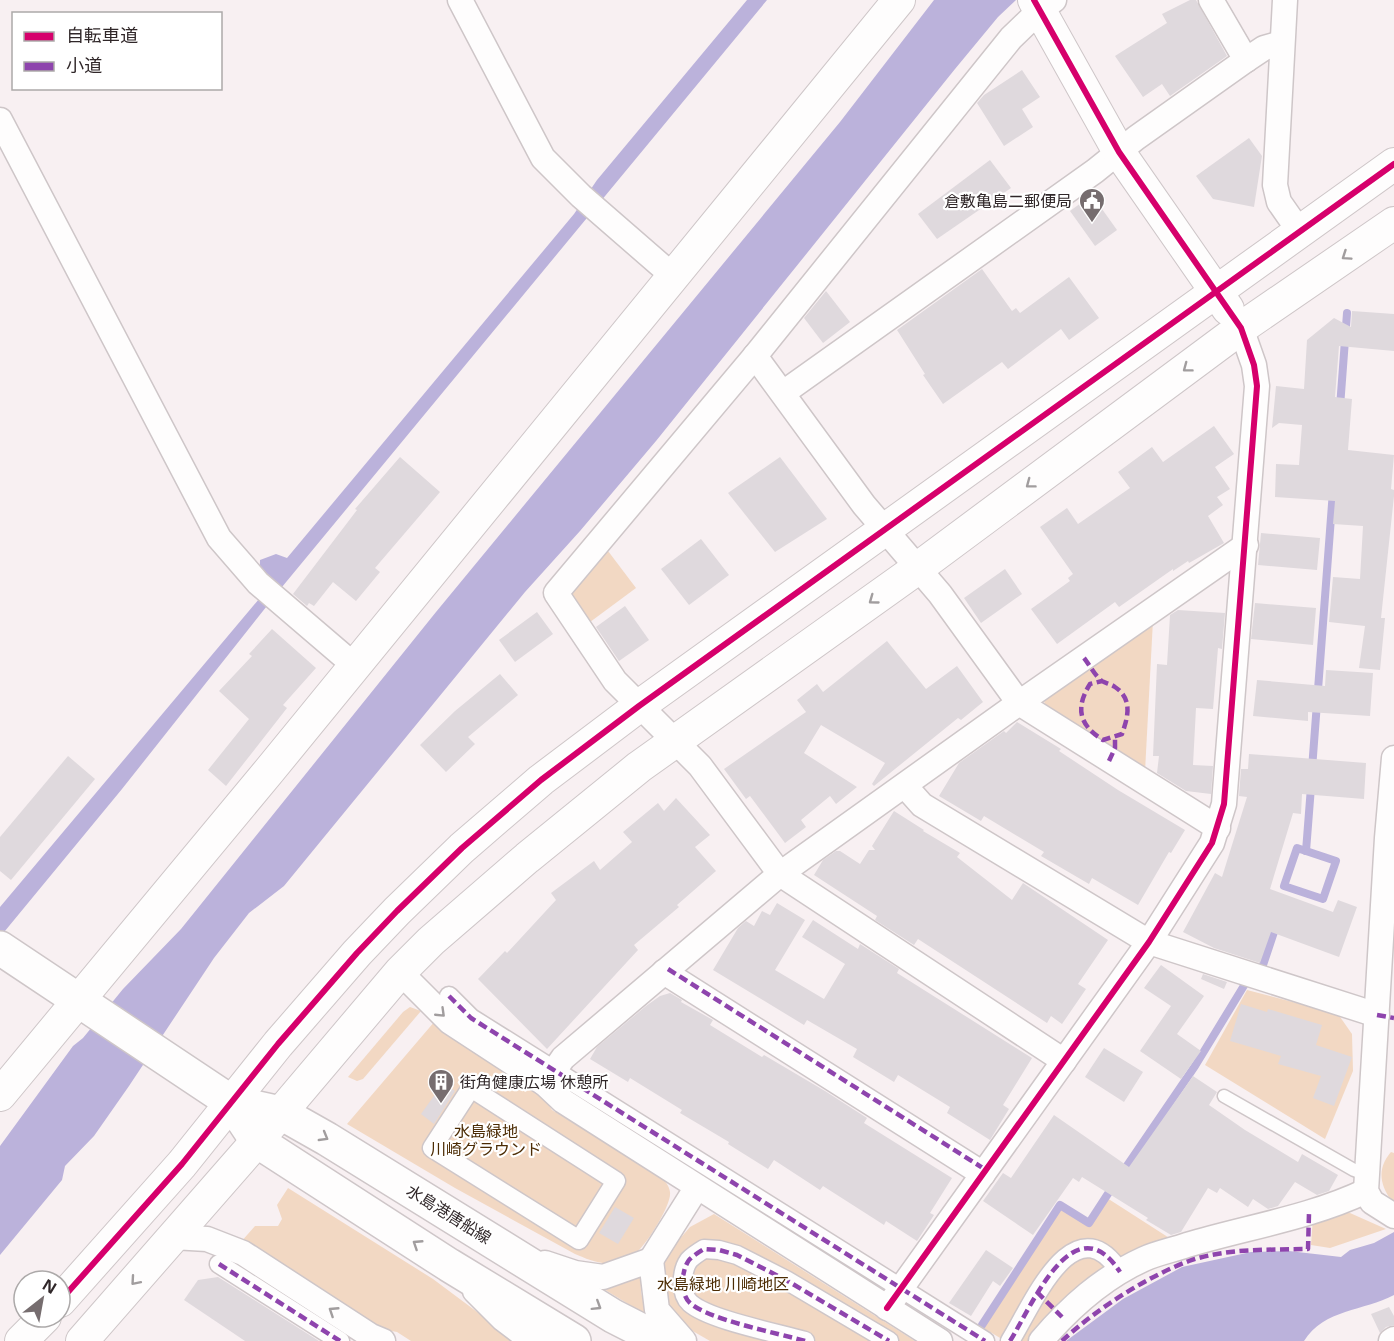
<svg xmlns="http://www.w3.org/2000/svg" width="1394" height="1341" viewBox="0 0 1394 1341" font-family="'Open Sans','Noto Sans JP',sans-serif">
<rect width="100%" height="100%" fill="#f8f0f2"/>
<!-- green -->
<g fill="#f2d8c3">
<polygon points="605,547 636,588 586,625 568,587"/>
<polygon points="1153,620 1145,772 1045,708 1044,698"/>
<polygon points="1247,990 1338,1014 1352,1034 1353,1071 1325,1139 1205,1065"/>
<polygon points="410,1007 421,1011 363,1079 357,1081 348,1077 403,1012"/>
<path d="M435,1021L536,1086L552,1110L660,1176C665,1181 669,1185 670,1192C672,1204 649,1240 640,1249C634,1255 624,1260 615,1262C602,1266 587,1259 575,1254L455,1188L347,1124Z"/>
<path d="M1391,1152L1394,1153V1204C1380,1187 1376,1169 1391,1152Z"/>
<polygon points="288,1188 433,1279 516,1341 411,1341 397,1332 370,1327 240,1243 255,1226 278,1226 282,1219 277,1205"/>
<polygon points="1107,1198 1174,1241 1033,1341 1005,1341 982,1327 1060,1206 1090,1225"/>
<polygon points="1330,1212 1350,1213 1386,1229 1330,1248 1311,1245 1313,1217"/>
<polygon points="714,1214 915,1341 710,1341 677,1322 666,1304 660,1267 677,1242 690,1227"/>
<path d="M645,1267C637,1290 641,1299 653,1319L597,1285Z"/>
</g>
<!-- water -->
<g fill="#bbb2db">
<polygon points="747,0 767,0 282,587 122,789 0,937 0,907 259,599 260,560 276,554 287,558 574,214 597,180"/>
<polygon points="934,0 1016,0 998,17 955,69 656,441 580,531 525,592 284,886 249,913 214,958 129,1086 94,1136 65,1166 62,1180 0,1255 0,1146 73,1046 83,1038 123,989 181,929 436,612 840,122"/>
<path d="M1394,1232V1295C1364,1311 1324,1309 1304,1341H1066L1123,1299L1182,1267L1251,1252L1289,1251L1341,1257L1350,1250L1374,1243Z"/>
</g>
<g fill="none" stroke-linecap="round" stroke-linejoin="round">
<!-- stream -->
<g stroke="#bbb2db" stroke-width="8">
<polyline points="1340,407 1347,313"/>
<polyline points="1312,769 1333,491"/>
<polygon points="1297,848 1336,861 1323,899 1284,886"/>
<polyline points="1306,851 1311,787"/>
<polyline points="1262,968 1276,926"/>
<polyline points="1122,1173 1195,1066 1245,984"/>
<polyline points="982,1325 1060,1205 1089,1223 1113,1186"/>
</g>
</g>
<!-- building -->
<g fill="#dfd9dd">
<polygon points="1190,0 1196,0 1227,56 1170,96 1162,84 1143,97 1115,56 1167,23 1162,14"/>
<polygon points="1022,70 1040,97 1022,109 1033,127 1004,146 977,103 984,95"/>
<polygon points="1249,138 1262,156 1254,207 1213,199 1196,176"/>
<polygon points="990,160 1011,188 937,239 918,214"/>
<polygon points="1092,195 1117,230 1095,246 1070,211"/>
<polygon points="982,269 1012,311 1016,308 1020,313 1069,277 1099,318 1069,340 1061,329 1008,369 1002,362 943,404 923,375 925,374 897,330"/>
<polygon points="826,291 850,322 823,343 804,318"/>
<polygon points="1352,311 1394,314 1394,351 1339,346 1335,397 1352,399 1348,450 1394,455 1391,489 1394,490 1394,496 1381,618 1385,618 1380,670 1359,668 1365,626 1329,622 1333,577 1360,579 1363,526 1333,524 1335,501 1275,497 1276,464 1299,465 1302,425 1279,423 1272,428 1276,386 1304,389 1307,340 1334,318 1351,327"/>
<polygon points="1214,426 1234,454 1215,467 1230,489 1217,497 1223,505 1208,516 1224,543 1189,563 1188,561 1173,571 1173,569 1119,607 1115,602 1057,644 1031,609 1070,581 1068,578 1073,574 1040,527 1067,508 1078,524 1130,488 1118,472 1152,447 1163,462"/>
<polygon points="400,457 440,492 375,568 380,572 356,601 333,582 314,606 309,603 307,606 293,594 357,510 355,509"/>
<polygon points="780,457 827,519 775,552 728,493"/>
<polygon points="1261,533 1320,538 1317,570 1258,565"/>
<polygon points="701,539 729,575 689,605 661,569"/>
<polygon points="1005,569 1022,594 981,623 964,598"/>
<polygon points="1255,603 1316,608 1313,645 1251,639"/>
<polygon points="625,606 649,640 619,661 596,627"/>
<polygon points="1178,610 1225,613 1222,649 1218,648 1213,709 1196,708 1193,765 1213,766 1211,794 1186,791 1157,773 1159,756 1153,756 1157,664 1167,665 1170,615"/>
<polygon points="537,612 553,634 515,662 499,640"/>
<polygon points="272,629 316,668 283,705 287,708 226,786 208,770 249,719 219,691 252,656 249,654"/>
<polygon points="887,641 926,689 957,666 983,702 961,720 958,718 874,786 872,784 885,763 821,725 804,753 857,787 836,804 830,796 801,820 806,827 785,843 750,796 746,799 724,769 806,712 797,700 817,684 823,692"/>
<polygon points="1326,670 1373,673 1370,716 1308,712 1308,721 1253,716 1257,680 1325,686"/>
<polygon points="500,674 518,695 468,737 475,744 446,772 420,745 455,711"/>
<polygon points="1017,722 1061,749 1059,751 1118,790 1185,830 1171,853 1169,852 1138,905 1092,878 1089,884 1041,856 1044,852 984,816 981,821 939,796 959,763 1004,731 1006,733"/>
<polygon points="1249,754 1366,763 1364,799 1302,794 1301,814 1293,813 1270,889 1333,912 1338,900 1357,907 1339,957 1271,932 1260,963 1214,948 1183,932 1215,873 1222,877 1247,797 1239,796 1241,769 1248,769"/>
<polygon points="68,756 95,779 11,880 0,871 0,837"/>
<polygon points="676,798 710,835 695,847 716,871 677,905 679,907 634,945 638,950 547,1049 478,979 505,951 507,953 556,900 551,893 594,861 600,870 632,842 623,832 658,803 664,811"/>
<polygon points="894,811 924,830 923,831 960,853 957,857 1012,900 1023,883 1108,940 1078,984 1086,989 1062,1024 1051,1016 1047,1023 918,939 914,945 875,920 877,916 814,875 823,860 836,851 840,851 860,864 869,850 875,850 872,846"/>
<polygon points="777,903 805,920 775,970 824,999 845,964 802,937 813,920 858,949 860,944 899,969 897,973 1032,1058 1003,1105 1009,1109 990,1140 947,1113 950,1107 898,1075 894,1082 853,1057 857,1049 807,1020 804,1025 713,970 738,928 746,921 754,926 762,911 770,915"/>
<polygon points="1161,965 1204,996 1177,1034 1201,1051 1181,1079 1140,1051 1171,1006 1144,988"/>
<polygon points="1203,974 1227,982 1224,989 1201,979"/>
<polygon points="670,993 682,1000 681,1002 713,1020 710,1025 762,1057 764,1055 825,1091 867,1118 864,1123 952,1178 930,1213 934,1215 917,1241 886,1221 884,1225 823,1186 820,1190 774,1160 768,1169 728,1144 729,1142 680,1113 682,1110 630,1078 628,1082 590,1059 597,1047 646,1006 660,996"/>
<polygon points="1241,1004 1267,1012 1268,1009 1322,1025 1316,1045 1352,1057 1334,1106 1313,1098 1321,1076 1278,1064 1281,1056 1230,1041"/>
<polygon points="1104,1048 1143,1072 1124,1102 1085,1077"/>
<polygon points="1193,1076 1217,1092 1209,1105 1245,1130 1298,1162 1302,1154 1338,1175 1329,1191 1317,1195 1295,1182 1278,1206 1268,1209 1253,1199 1248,1207 1220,1188 1217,1193 1208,1188 1181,1232 1171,1235 1146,1220 1148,1218 1082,1177 1079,1182 1073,1178 1033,1235 983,1201 1003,1173 1011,1178 1054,1115 1129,1167"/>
<polygon points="435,1077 455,1091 434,1124 421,1114 436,1093"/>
<polygon points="615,1207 634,1218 618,1244 599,1233"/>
<polygon points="986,1250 1013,1268 1000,1286 993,1281 971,1316 949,1303"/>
<polygon points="218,1277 319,1341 245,1341 184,1300 198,1280"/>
<polygon points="1389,1307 1394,1316 1394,1325 1386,1327 1380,1333 1371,1314"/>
</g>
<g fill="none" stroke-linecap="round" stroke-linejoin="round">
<defs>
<polyline id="service" points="1224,1096 1354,1170 1367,1175"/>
<g id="pedestrian">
<polyline points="449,996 471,1018 985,1341"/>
<polygon points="471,1088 616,1181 579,1240 432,1148"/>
<polyline points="219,1264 340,1341"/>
<path d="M805,1341C778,1333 709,1320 690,1303C680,1294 681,1271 689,1260C693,1256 699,1252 704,1249L719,1250L737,1255L786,1280L889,1341"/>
<path d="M1010,1341C1031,1308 1074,1201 1120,1272"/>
</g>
<g id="minor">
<polyline points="460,0 543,158 581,196 673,276"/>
<polyline points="1054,0 1040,10 1011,38 755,356 556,593 615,681 700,766 780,874 1064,1061"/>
<polyline points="1211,0 1246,60"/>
<polyline points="1285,0 1275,185 1279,202 1300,232"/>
<polyline points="0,120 219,538 258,583 355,666"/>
<polyline points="755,356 864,505 940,594 1019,703 1218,828"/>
<polyline points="783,393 1095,171 1136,138 1246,60 1264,48 1282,43"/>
<polyline points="1394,758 1387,838 1366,1191 1372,1202 1394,1216"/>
<polyline points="905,786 922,805 1149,942 1377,1015"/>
<polyline points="400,972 450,1022 545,1084 563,1101 940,1341"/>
<polyline points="664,972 983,1174"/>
<polyline points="545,1084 563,1058 780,874 1019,703 1246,545"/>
<polyline points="173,1237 207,1239 243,1253 371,1336 383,1341"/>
<polyline points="651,1260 697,1187"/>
<polyline points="545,1263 575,1273 603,1277 651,1260 657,1310 684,1341"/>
<polyline points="475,1291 503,1319 532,1341"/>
<polyline points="887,1308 1149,942 1212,843 1224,804 1257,386 1254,365 1241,328"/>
<path d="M1041,1341C1070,1307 1102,1278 1144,1259C1157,1253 1173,1250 1187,1245C1247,1227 1309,1218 1366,1191"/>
<polyline points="1391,1341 1394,1339"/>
</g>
<g id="tertiary">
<polyline points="1034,0 1119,152 1228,309"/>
<polyline points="0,1095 269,771 899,0"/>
<polyline points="60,1301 182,1164 278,1044 357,953 397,911 462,848 541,780 639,706 1394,164"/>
<polyline points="21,1341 45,1317"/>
<polyline points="82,1341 257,1141 400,972 431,941 527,858 639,767 918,568 1241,328 1394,223"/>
</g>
<g id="secondary">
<polyline points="0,948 231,1102 281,1113 327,1139 613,1316 662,1341"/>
<polyline points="231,1102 257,1141 449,1265 574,1341"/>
</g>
</defs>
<!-- service casing -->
<use href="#service" stroke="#cec6c8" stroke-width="15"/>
<!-- pedestrian casing -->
<use href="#pedestrian" stroke="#cec6c8" stroke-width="21"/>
<!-- minor casing -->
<use href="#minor" stroke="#cec6c8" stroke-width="27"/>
<!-- tertiary casing -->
<use href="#tertiary" stroke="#cec6c8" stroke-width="34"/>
<!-- secondary casing -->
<use href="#secondary" stroke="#cec6c8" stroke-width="36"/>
<!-- service -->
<use href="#service" stroke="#fefdfd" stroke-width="12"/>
<!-- pedestrian -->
<use href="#pedestrian" stroke="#fefdfd" stroke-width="18"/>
<!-- minor -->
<use href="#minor" stroke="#fefdfd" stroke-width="24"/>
<!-- tertiary -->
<use href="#tertiary" stroke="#fefdfd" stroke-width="32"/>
<!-- secondary -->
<use href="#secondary" stroke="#fefdfd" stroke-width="33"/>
<!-- quiet -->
<g stroke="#8e44ad" stroke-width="4.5" stroke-dasharray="9 4.5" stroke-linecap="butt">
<path d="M1084,658C1089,664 1095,676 1102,681C1105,683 1111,684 1115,687C1133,699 1128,717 1122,734L1103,740C1079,725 1075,708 1090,684L1102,681"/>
<polyline points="1109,761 1115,748 1115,736"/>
<polyline points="668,969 986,1170"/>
<polyline points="449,996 471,1018 985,1341"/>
<polyline points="1377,1015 1394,1018"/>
<polyline points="219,1264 340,1341"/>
<polyline points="1037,1292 1062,1317"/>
<path d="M805,1341C778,1333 709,1320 690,1303C680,1294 681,1271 689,1260C693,1256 699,1252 704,1249L719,1250L737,1255L786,1280L889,1341"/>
<path d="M1010,1341C1031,1308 1074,1201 1120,1272"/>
<path d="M1062,1341C1095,1310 1146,1277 1189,1261C1226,1248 1269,1250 1308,1249L1309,1213"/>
</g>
<defs>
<g id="cycleway">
<polyline points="60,1301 182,1164 278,1044 357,953 397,911 462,848 541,780 639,706 1394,164"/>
<polyline points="887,1308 1149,942 1212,843 1224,804 1257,386 1254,365 1241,328 1119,152 1034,0"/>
</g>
</defs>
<!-- cycleway casing -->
<use href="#cycleway" stroke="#fff" stroke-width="10"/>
<!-- cycleway -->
<use href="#cycleway" stroke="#d6006c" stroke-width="6"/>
</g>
<!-- one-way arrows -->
<defs><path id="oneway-chevron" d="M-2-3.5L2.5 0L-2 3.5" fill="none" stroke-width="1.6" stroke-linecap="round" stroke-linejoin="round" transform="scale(1.5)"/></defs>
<g stroke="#a19d9e">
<use href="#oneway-chevron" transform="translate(1346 256) rotate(146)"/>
<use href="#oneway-chevron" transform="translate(1187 368) rotate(143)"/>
<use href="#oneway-chevron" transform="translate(1030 484) rotate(143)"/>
<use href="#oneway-chevron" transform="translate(873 600) rotate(144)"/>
<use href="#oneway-chevron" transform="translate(441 1013) rotate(44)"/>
<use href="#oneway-chevron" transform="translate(324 1137) rotate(30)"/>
<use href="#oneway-chevron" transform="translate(417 1244) rotate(-147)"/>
<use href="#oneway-chevron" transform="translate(135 1281) rotate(131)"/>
<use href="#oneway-chevron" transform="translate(597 1306) rotate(32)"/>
<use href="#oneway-chevron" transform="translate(333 1311) rotate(-147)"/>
</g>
<!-- icons -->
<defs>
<symbol id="civic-pin" viewBox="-11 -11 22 30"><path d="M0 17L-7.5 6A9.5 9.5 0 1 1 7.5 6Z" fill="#766d6f" stroke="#fff"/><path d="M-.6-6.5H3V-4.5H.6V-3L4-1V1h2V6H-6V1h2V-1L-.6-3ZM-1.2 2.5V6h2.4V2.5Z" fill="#fff"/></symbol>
<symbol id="building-pin" viewBox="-11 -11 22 30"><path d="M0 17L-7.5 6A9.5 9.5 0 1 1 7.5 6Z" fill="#766d6f" stroke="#fff"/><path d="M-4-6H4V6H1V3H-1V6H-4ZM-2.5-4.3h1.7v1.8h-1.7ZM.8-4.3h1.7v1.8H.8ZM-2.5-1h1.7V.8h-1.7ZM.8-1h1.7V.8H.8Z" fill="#fff"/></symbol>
</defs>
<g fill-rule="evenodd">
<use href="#civic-pin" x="1077" y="186" width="30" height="40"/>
<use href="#building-pin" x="426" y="1067" width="30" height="40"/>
</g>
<g text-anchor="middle" stroke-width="4.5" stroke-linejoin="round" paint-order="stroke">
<!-- poi labels -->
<g font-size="16" fill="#302729" stroke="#fff" text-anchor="end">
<text x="1072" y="207">倉敷亀島二郵便局</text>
<text x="460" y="1088" text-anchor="start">街角健康広場 休憩所</text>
</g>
<!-- park labels -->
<g font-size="16" fill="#4c2c04" stroke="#fff">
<text x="486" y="1137">水島緑地<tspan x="486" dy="18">川崎グラウンド</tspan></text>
<text x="723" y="1290">水島緑地 川崎地区</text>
</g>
<!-- street labels -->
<g font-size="16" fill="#302729" stroke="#fff">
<text transform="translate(449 1214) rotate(32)" y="6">水島港唐船線</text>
</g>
</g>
<!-- legend -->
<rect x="12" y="12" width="210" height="78" fill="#ffffff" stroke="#aca9a9" stroke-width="1.5"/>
<rect x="24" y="32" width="30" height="9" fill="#d6006c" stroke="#aca9a9" stroke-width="1.5"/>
<text x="66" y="42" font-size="18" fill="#302729">自転車道</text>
<rect x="24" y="62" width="30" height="9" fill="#8e44ad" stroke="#aca9a9" stroke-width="1.5"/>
<text x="66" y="72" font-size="18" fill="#302729">小道</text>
<!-- north arrow -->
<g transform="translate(42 1299) rotate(31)"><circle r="28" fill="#ffffff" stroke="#aca9a9" stroke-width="1.5"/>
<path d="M0-4.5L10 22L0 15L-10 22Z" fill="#766d6f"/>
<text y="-9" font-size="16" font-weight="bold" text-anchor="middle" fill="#302729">N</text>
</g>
</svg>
